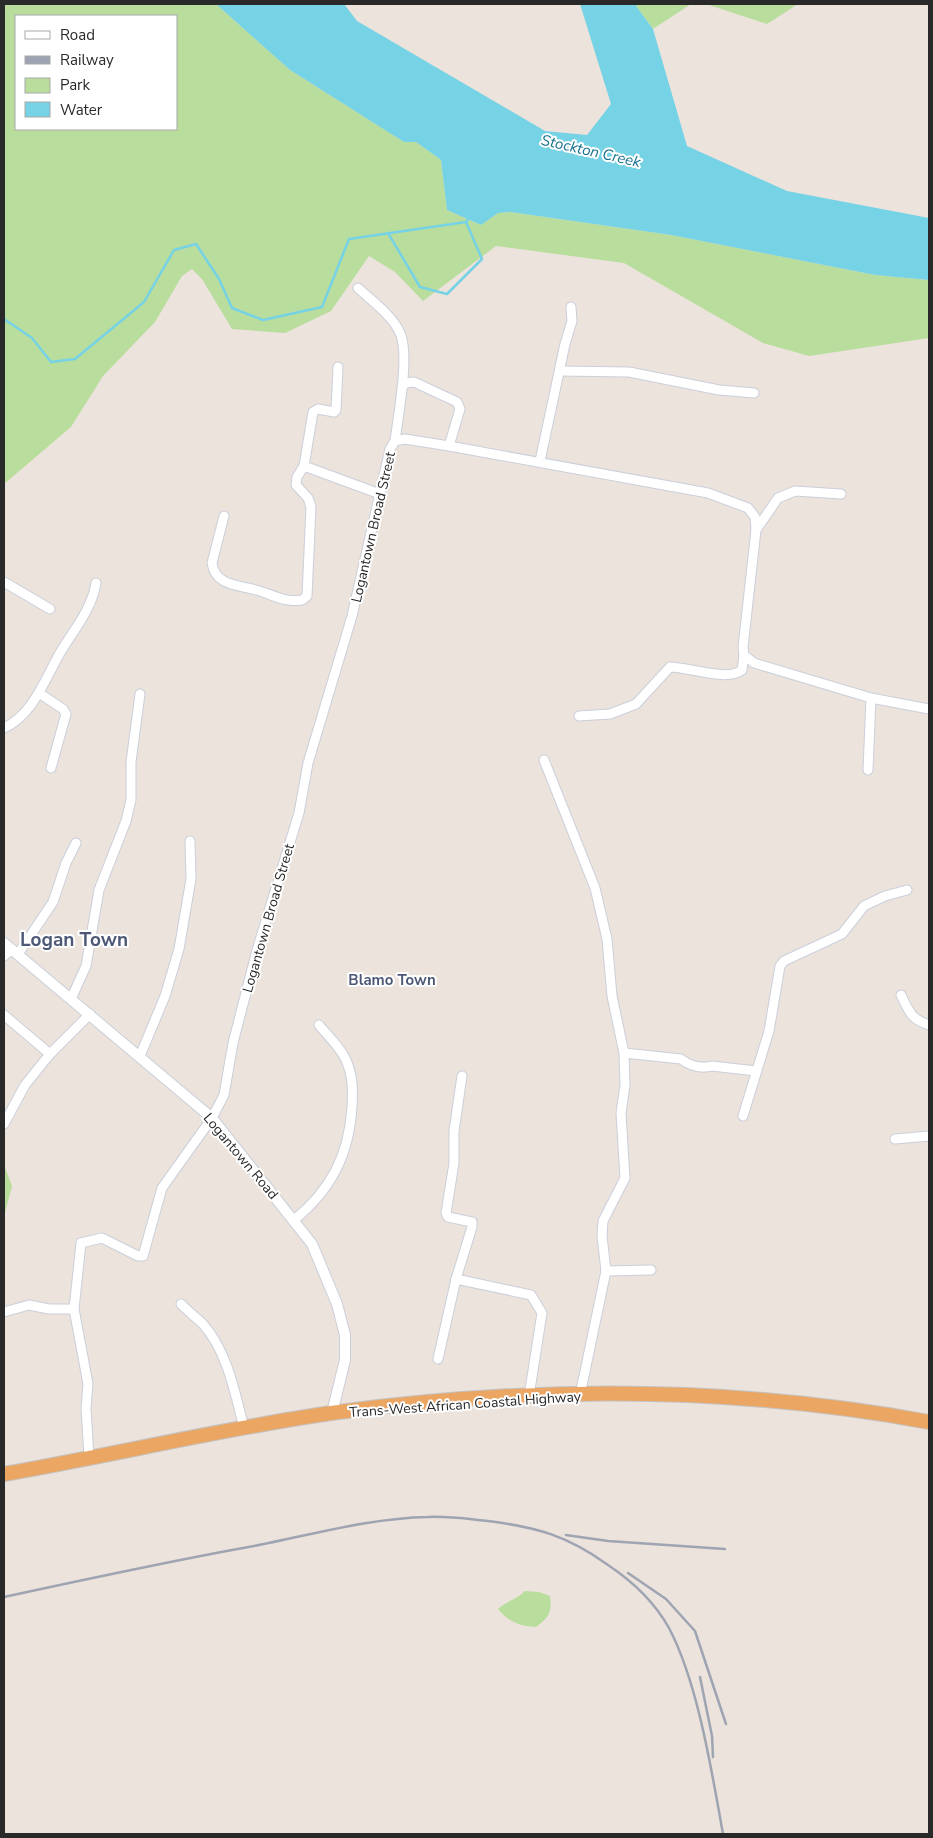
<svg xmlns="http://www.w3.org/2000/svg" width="933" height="1838" viewBox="0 0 933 1838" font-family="'Nunito Sans',sans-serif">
<rect width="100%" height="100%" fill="#ebe3dc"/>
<!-- green -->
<g fill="#b9dd9c" fill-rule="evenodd">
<path d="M4,4H216L290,70L404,142H416L441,160L447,210L481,225L498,213L510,212L671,235L875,275L929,280V338L809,356L763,343L624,263L496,246L423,301L395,272L369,256L331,311L285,333L232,329L202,279L192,269L182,276L155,322L103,376L71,427L4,484ZM16,16H176V129H16Z"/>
<polygon points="637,4 691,4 653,29 636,6"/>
<polygon points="706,4 798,4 767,24"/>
<polygon points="4,1165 12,1186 4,1217"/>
<path d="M525,1591L539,1592L550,1596C552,1613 549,1617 536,1627C519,1626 509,1622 498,1609C507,1601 517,1599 525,1591Z"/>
</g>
<!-- water -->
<polygon fill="#76d2e5" points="216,4 344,4 357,21 545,131 587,135 611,104 580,4 637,4 636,6 653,29 687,146 787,191 929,218 929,280 875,275 671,235 510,212 498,213 481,225 447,210 441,160 416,142 404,142 290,70"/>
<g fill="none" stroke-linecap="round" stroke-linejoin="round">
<!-- stream -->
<g stroke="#76d2e5" stroke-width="2.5">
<polyline points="388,233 420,287 447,294 482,259 466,222"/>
<polyline points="4,319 32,338 51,362 75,359 144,302 174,250 196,244 219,279 232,308 263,320 322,307 349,239 466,222 469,218"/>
</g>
<defs>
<g id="minor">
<path d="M358,288C372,301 393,316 400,333C410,355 398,416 395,441"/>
<polyline points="338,367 336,410 334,412 318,409 313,412 304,466 380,494"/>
<polyline points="560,371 629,372 719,390 754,393"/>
<polyline points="402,387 406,383 414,382 457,402 460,409 449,446"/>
<polyline points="540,461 565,344 572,321 571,307"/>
<path d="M224,516L212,563C215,586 239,585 256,590C272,594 284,603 302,600L307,596L311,507L308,498L296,485L297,477L304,466"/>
<polyline points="756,530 778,498 795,491 841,494"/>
<polyline points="4,582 50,609"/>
<polyline points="39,693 63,709 66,714 51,768"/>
<path d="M579,716L610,714L636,704L670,667C689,667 727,682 742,670L744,655"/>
<path d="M4,728C35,714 46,675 63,648C76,627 92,608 96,583"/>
<polyline points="544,760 595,888 607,939 612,996 624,1053 625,1085 621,1113 625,1178 603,1221 602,1236 606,1271 580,1395"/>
<polyline points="868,770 871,698"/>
<polyline points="18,954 53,902 66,863 76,843"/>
<polyline points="4,956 12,949"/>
<path d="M901,995C909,1012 911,1019 929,1025"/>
<polyline points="71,999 86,966 99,890 126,821 131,800 131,762 140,694"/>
<polyline points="4,1015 50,1054"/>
<path d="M624,1053L681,1059C690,1066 700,1069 712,1066L756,1071"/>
<polyline points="140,1056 165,996 179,949 191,879 190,841"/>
<polyline points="743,1116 769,1031 780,966 784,961 842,934 864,906 885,896 907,890"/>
<polyline points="4,1124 25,1085 50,1054 90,1014"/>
<polyline points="895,1139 929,1136"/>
<path d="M294,1220C331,1190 349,1155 352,1107C353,1090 353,1074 345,1058C339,1046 327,1035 319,1025"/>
<polyline points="606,1271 651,1270"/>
<polyline points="456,1279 531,1295 542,1313 529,1396"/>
<path d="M181,1304C188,1311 195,1317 202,1323C227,1350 235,1393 244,1428"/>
<polyline points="4,1312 29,1305 49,1309 74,1309"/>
<polyline points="438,1359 456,1279 472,1227 472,1222 448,1217 446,1213 454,1163 454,1131 462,1076"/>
<polyline points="89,1457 86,1408 88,1384 74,1309 81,1243 102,1238 138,1256 143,1256 162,1188 212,1118 224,1095 233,1043 257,950 299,813 308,763 352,616 390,449 395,441 405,439 449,446 708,493 748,508 755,517 756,530 743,647 744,655 754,663 871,698 929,709"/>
</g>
<polyline id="tertiary" points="4,943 212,1118 312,1244 337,1304 345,1335 345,1360 332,1413"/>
<path id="trunk" d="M4,1474C113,1455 221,1429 331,1413C529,1386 733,1386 929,1422"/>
</defs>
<!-- minor casing -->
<use href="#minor" stroke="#cbcfda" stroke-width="11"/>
<!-- tertiary casing -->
<use href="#tertiary" stroke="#cbcfda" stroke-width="12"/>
<!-- trunk casing -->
<use href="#trunk" stroke="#c3c3c3" stroke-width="16"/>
<!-- minor -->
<use href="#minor" stroke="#fff" stroke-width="9"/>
<!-- tertiary -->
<use href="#tertiary" stroke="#fff" stroke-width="10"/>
<!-- trunk -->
<use href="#trunk" stroke="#eca663" stroke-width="14"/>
<!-- rail -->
<g stroke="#9fa4b2" stroke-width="2.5">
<polyline points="566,1535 608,1541 725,1549"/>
<polyline points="628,1573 666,1599 695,1631 726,1724"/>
<path d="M4,1597C87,1579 170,1561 254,1546C311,1535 370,1518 428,1517C448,1516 468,1519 488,1521C537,1527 568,1536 608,1565C632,1581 655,1603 669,1628C698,1683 712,1773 723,1834"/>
<polyline points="700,1677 712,1736 713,1757"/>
</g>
</g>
<g text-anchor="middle" stroke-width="4" stroke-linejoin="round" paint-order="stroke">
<!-- street labels -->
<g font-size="14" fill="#292929" stroke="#fff">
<text transform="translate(373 527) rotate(-77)" y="5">Logantown Broad Street</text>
<text transform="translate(268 918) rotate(-74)" y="5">Logantown Broad Street</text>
<text transform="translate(241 1156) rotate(50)" y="5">Logantown Road</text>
<text transform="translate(465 1404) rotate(-4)" y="5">Trans-West African Coastal Highway</text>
</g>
<!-- water labels -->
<g font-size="15" font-style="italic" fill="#177290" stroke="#fff">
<text transform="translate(591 151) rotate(13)" y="5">Stockton Creek</text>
</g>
<!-- neighbourhood labels -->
<g font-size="15" font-weight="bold" fill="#4d5877" stroke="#fff">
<text x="392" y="985">Blamo Town</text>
</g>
<!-- district labels -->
<g font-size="19" font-weight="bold" fill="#4d5877" stroke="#fff">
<text x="74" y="946">Logan Town</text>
</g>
</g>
<!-- border -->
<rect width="933" height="1838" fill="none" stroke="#292929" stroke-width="10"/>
<!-- legend -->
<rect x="15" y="15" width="162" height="115" fill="#ffffff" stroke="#a9a9a9"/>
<rect x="25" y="31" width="25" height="8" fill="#ffffff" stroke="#a9a9a9"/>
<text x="60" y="40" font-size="15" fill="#292929">Road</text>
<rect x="25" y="56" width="25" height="8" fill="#9fa4b2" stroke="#a9a9a9"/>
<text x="60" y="65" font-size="15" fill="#292929">Railway</text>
<rect x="25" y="78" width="25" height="15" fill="#b9dd9c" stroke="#a9a9a9"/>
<text x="60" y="90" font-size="15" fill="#292929">Park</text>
<rect x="25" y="102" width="25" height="15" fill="#76d2e5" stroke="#a9a9a9"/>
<text x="60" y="115" font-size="15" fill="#292929">Water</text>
</svg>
